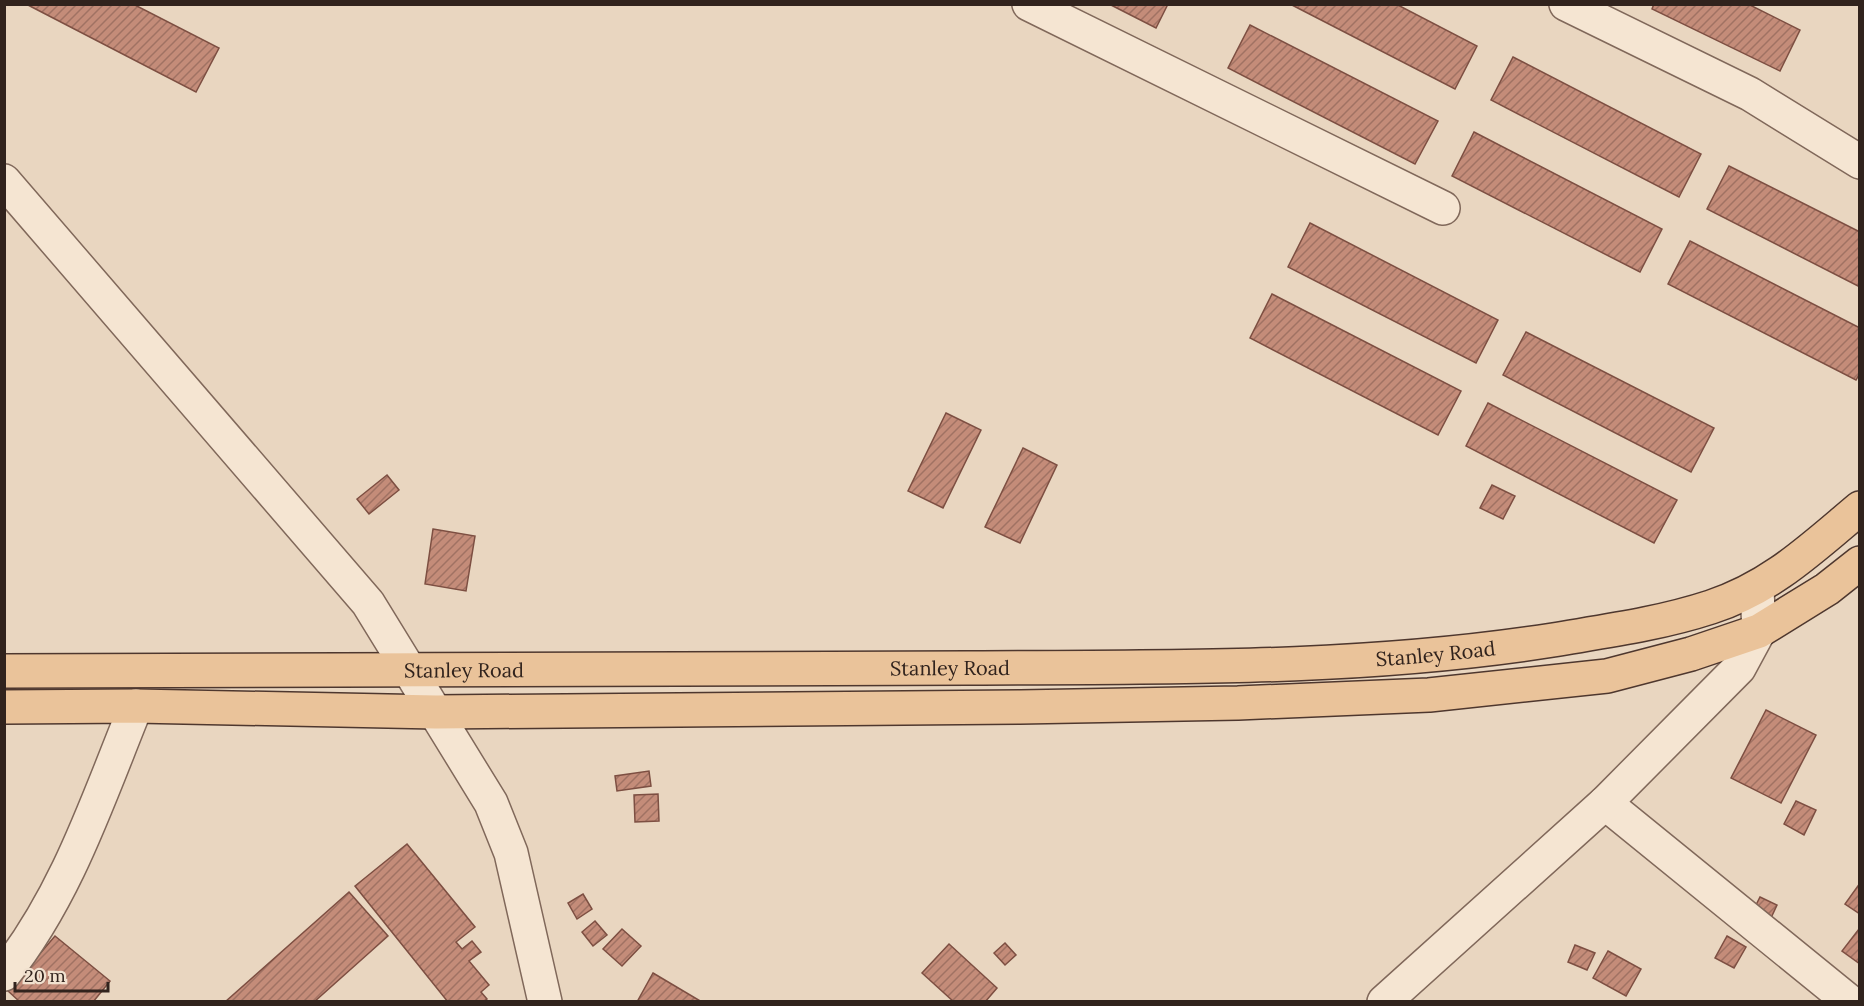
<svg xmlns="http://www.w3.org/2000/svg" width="1864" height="1006" viewBox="0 0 1864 1006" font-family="Lora,serif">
<defs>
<pattern id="building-hatch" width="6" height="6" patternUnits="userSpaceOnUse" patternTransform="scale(1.5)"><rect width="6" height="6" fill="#c48c79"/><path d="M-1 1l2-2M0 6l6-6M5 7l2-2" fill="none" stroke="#a07263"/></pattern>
</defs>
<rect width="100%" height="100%" fill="#e9d6c0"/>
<!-- building -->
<g fill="url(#building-hatch)" stroke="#7d4f42" stroke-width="1.5">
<polygon points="26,4 133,4 219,48 196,92"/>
<polygon points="1109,4 1168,4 1156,28"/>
<polygon points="1290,4 1396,4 1477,46 1455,89"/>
<polygon points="1654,4 1748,4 1800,30 1780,71 1652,9"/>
<polygon points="1250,25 1438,121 1415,164 1228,68"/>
<polygon points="1513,57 1701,154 1679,197 1491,100"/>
<polygon points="1474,132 1662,229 1640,272 1452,176"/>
<polygon points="1729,166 1860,232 1860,287 1707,209"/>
<polygon points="1310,223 1498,320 1476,363 1288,267"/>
<polygon points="1690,241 1860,328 1860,373 1856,380 1668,284"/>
<polygon points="1272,294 1461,391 1438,435 1250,338"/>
<polygon points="1526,332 1714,428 1691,472 1503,375"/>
<polygon points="1488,403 1677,500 1654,543 1466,446"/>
<polygon points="946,413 981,430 943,508 908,491"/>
<polygon points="1023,448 1057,465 1020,543 985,527"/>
<polygon points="387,475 399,490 369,514 357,499"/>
<polygon points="1492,485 1515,496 1503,519 1480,508"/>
<polygon points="433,529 475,536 466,591 425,584"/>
<polygon points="1766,710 1816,735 1781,803 1731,778"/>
<polygon points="649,771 651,786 617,791 615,776"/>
<polygon points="658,794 659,821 635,822 634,795"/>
<polygon points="1796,801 1816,810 1804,835 1784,824"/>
<polygon points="407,844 475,927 456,942 462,949 472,941 481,952 469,961 489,985 481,992 487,999 484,1002 448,1002 355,886"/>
<polygon points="1860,883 1860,914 1845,904"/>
<polygon points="349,892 388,936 314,1002 225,1002"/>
<polygon points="583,894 592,909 577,919 568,903"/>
<polygon points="1760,897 1777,905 1770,920 1753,911"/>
<polygon points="595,921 607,935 593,946 582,932"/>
<polygon points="622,929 641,946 622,966 603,949"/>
<polygon points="1859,929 1860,929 1860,964 1842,951"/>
<polygon points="55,936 110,981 93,1002 20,1002 8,991"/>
<polygon points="1727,936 1746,947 1734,968 1715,958"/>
<polygon points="1005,943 1016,955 1005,965 994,953"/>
<polygon points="949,944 997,988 985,1002 954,1002 922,973"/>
<polygon points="1575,945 1595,953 1587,970 1568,962"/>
<polygon points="1608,951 1641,969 1626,996 1593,978"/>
<polygon points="653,973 702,1002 637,1002"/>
</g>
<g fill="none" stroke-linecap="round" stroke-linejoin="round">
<defs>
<g id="minor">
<polyline points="1029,4 1443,208"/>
<polyline points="1566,4 1750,94 1860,162"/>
<polyline points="4,181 368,603 491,803 511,853 545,1002"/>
<polyline points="1605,803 1850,1002"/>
<path d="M4,974C67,895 98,799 136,706"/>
<polyline points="1384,1002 1605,803 1739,668 1759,631 1757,590"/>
</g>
<g id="major">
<path id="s1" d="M4,671C328,671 651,670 974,668C1168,667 1361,670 1553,640C1606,631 1659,624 1711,607C1772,587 1811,549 1860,508"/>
<polyline points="4,707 136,706 436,712 1020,707 1238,703 1429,695 1607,676 1691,654 1759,631 1827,589 1860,563"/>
</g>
</defs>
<!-- minor casing -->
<use href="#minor" stroke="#80685a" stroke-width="36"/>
<!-- major casing -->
<use href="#major" stroke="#4e372e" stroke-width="36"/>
<!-- minor -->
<use href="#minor" stroke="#f5e5d2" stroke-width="33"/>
<!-- major -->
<use href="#major" stroke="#eac39a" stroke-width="33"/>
</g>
<g text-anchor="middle" stroke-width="5" stroke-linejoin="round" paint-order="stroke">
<!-- street labels -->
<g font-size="20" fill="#31231d" stroke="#f1e1cf">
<text dy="7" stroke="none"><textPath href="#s1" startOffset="1432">Stanley Road</textPath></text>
<text dy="7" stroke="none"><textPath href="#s1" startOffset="946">Stanley Road</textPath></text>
<text dy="7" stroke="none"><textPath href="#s1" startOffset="460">Stanley Road</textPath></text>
</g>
</g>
<!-- border -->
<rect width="1864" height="1006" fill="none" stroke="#31231d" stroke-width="12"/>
<!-- scale -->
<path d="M15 982v9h93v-9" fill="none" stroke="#31231d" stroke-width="3"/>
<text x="24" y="982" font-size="18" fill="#31231d" stroke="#f1e1cf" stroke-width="4.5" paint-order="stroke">20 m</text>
</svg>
